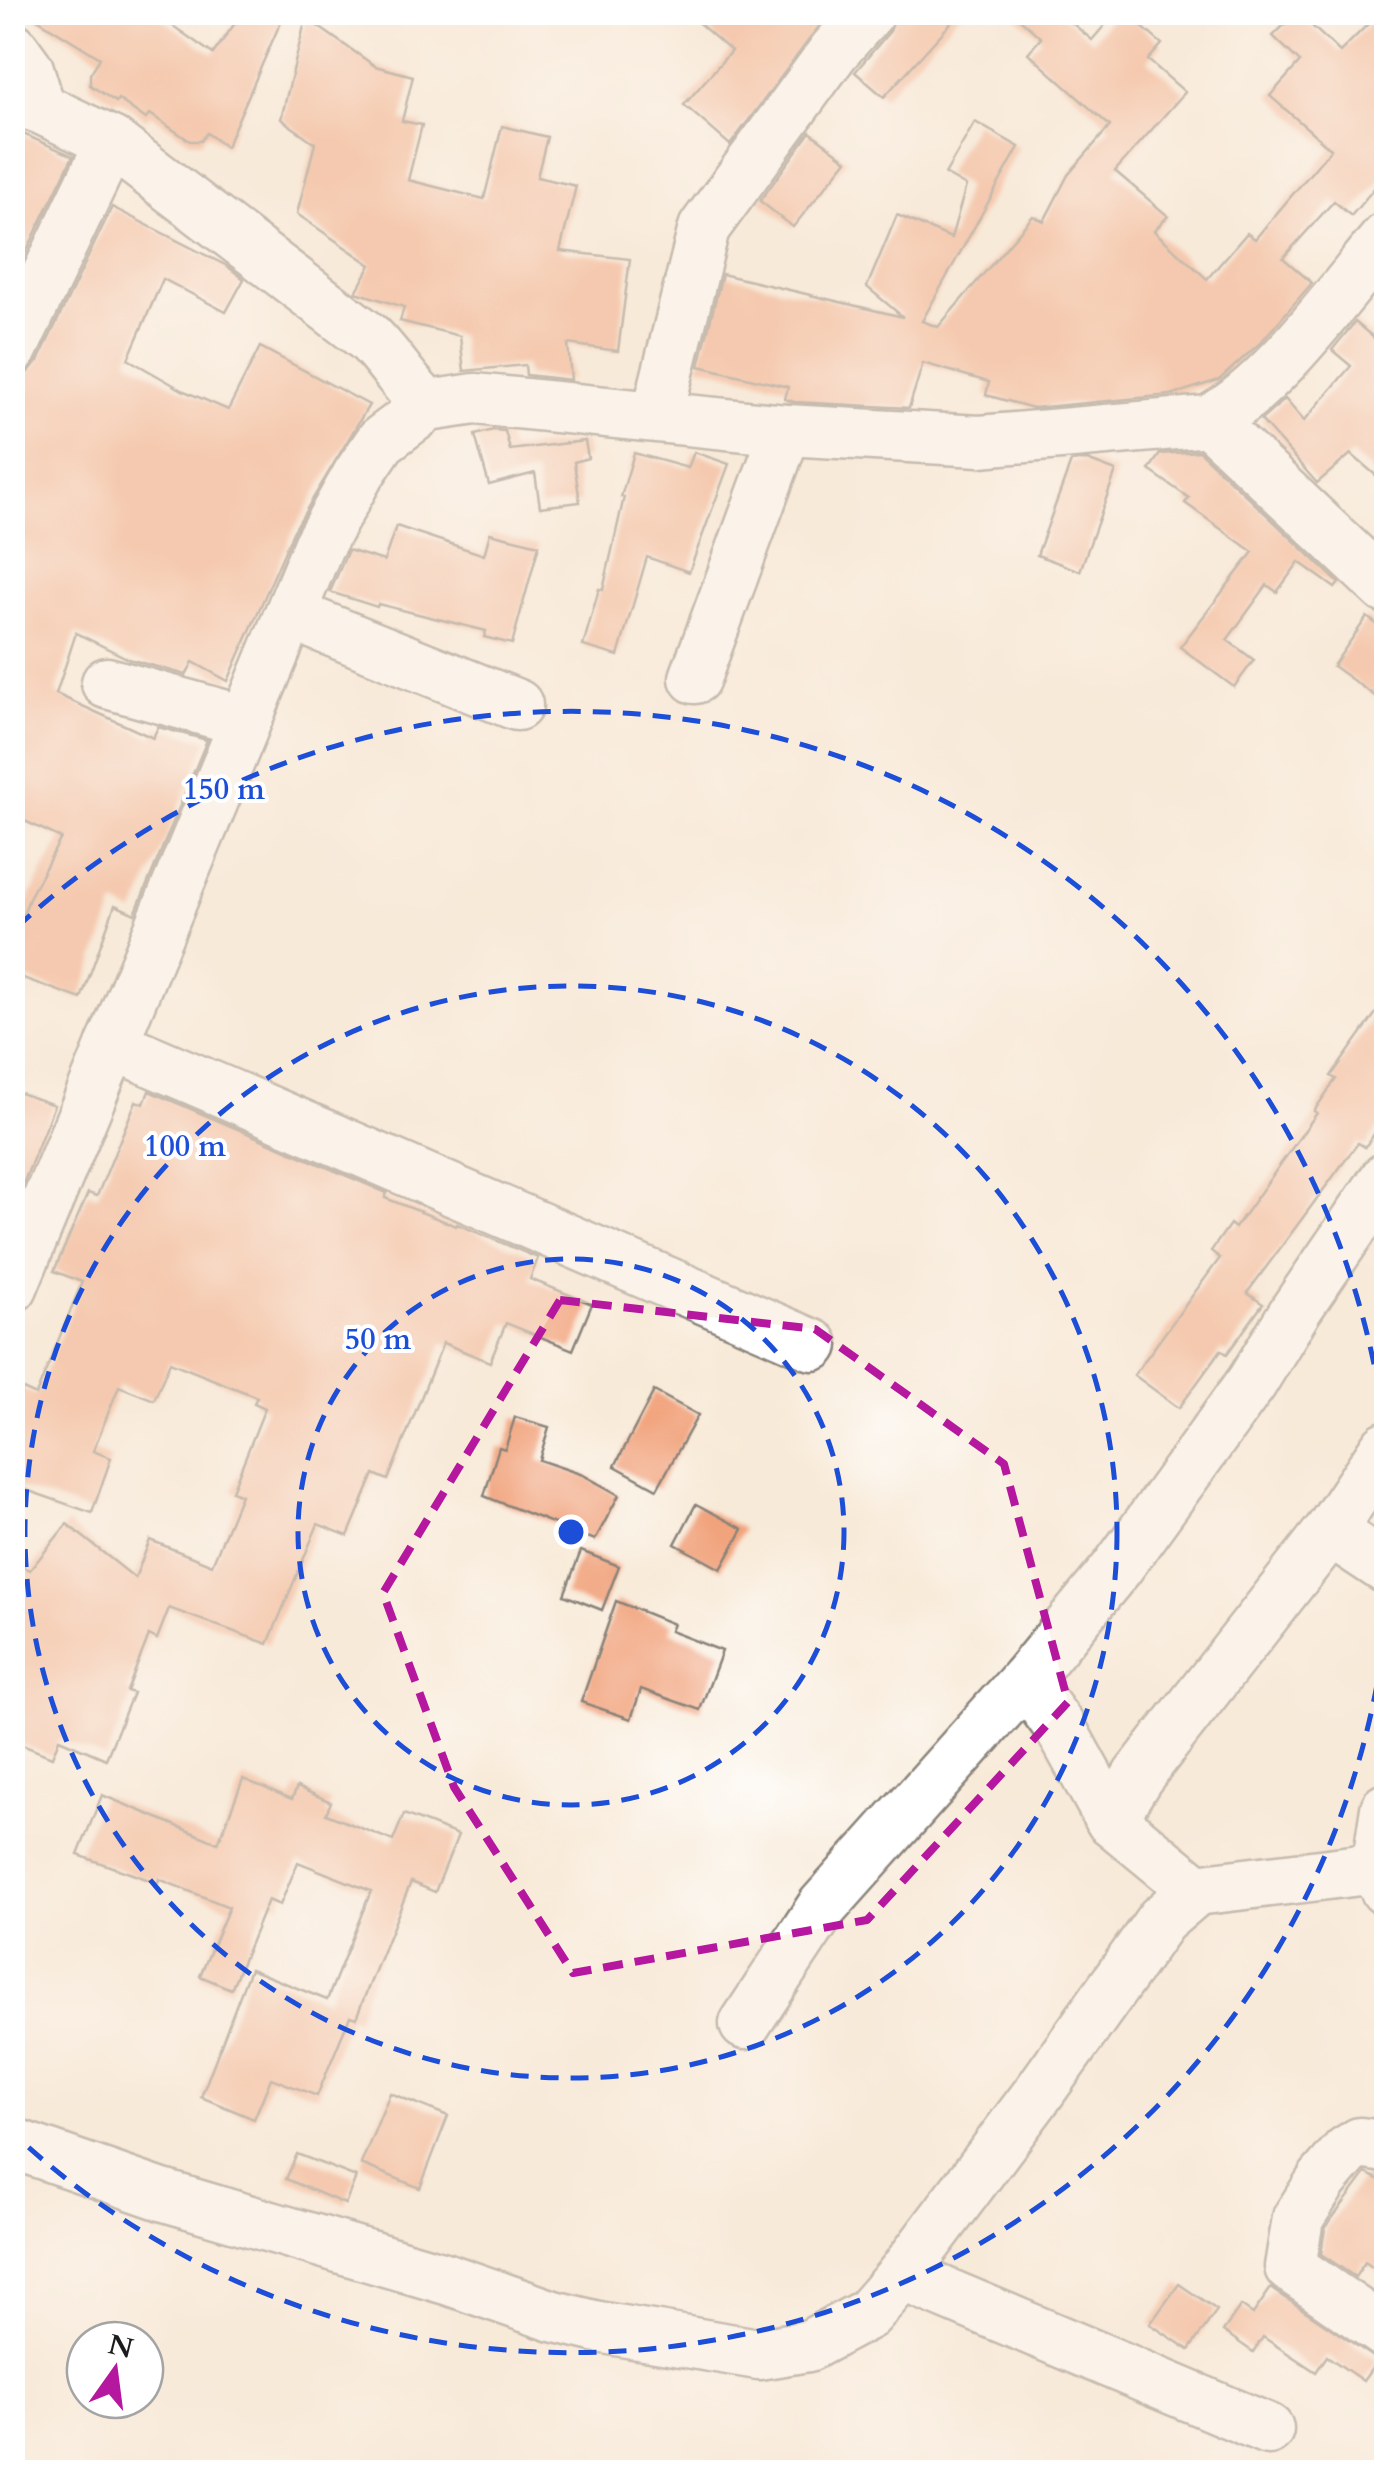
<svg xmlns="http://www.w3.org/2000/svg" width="1399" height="2485" viewBox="0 0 1399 2485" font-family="Cardo,serif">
<rect width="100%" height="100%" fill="#fff"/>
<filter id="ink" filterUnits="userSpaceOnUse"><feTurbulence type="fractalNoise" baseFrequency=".01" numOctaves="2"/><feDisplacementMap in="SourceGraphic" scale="20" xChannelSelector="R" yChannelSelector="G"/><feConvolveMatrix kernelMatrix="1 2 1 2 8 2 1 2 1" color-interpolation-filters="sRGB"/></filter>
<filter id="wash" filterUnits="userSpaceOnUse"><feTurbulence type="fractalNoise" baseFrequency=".0048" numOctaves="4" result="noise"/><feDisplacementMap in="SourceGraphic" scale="40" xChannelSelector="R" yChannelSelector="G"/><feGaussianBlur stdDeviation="2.25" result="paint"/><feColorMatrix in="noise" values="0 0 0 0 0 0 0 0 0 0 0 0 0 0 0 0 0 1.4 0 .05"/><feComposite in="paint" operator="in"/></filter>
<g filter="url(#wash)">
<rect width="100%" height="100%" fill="#f8ead8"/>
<g id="blocks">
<!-- building -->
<g fill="#f1a37c">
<polygon points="26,12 153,12 213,54 243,12 285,12 226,147 207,133 201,141 190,141 150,114 146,119 118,99 116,102 90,85 90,74 100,58"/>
<polygon points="686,12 830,12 730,145 684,105 731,51"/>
<polygon points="897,12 961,12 884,97 855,72 890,31"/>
<polygon points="1012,12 1059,12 1092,40 1116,12 1125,12 1162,44 1148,60 1185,92 1115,171 1168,216 1154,231 1207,279 1247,233 1255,239 1331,149 1270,96 1300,62 1273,36 1297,12 1340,52 1380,12 1386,12 1386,174 1351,216 1334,201 1283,258 1312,283 1260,343 1219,380 1171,395 1033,408 986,395 989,382 923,363 909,408 794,402 785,399 788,387 699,366 722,274 903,317 867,287 897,215 951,238 966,186 945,174 975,122 1019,147 922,321 938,327 1033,216 1044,221 1068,175 1110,126 1028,53 1041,38"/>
<polygon points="306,18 375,66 413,76 402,121 422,125 408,180 484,199 502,126 547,137 537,177 576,186 560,251 630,259 618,351 568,344 571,380 526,375 525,365 464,371 460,336 400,321 404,307 356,292 371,265 297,214 315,143 281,119"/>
<polygon points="12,129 73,156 12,281"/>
<polygon points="810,132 847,160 793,227 760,201"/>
<polygon points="112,207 227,266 244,279 226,312 163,279 128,359 184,391 228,410 260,347 369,405 293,532 228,681 193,662 186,675 129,659 76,633 56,694 153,738 158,727 207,740 135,914 115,905 81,999 12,974 12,944 30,896 61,838 12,815 12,377 27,373 38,361"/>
<polygon points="1355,322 1386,348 1386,484 1351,454 1317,483 1261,420 1285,399 1304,421 1351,366 1332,350"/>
<polygon points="493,430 505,431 510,450 585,441 588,458 574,462 580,502 540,507 535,473 489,485 475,435"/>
<polygon points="1199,451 1339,583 1335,588 1299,562 1277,592 1267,585 1227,640 1254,660 1234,687 1180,647 1253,552 1185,503 1189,498 1149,470 1160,454"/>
<polygon points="694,452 729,464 689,572 647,557 618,656 583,646 599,589 603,590 624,497 621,497 634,453 688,468"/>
<polygon points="1087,460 1116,471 1080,571 1037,555 1071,462"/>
<polygon points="396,526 484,555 490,533 539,545 512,644 484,637 486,631 378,604 377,607 330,592 348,550 384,561"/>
<polygon points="1367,617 1386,631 1386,704 1333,666"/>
<polygon points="1386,999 1386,1117 1365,1147 1358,1143 1247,1293 1263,1304 1227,1354 1221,1350 1179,1408 1134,1375 1220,1258 1211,1251 1230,1224 1235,1228 1317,1113 1314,1111 1336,1079 1331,1076"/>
<polygon points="12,1090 54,1105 13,1210 12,1209"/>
<polygon points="149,1091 387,1193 385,1198 456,1226 457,1224 538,1258 530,1279 592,1304 573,1350 506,1323 490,1362 443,1343 388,1480 374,1474 348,1536 318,1524 268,1644 169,1608 157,1639 149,1635 127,1691 133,1693 106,1759 59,1739 52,1757 12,1741 12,1563 30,1570 67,1524 135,1578 150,1540 212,1565 241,1495 232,1491 265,1408 254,1403 257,1397 170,1362 154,1400 119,1386 93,1451 111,1458 92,1513 12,1485 12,1413 23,1389 36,1395 82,1282 54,1271 88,1193 97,1196 136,1101 144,1104"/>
<polygon points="654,1391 698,1415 657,1489 615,1466"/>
<polygon points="515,1417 549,1427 539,1460 583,1475 619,1495 595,1540 484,1496 499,1447 505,1449"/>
<polygon points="696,1504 743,1529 721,1569 675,1544"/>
<polygon points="581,1551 619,1566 602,1610 564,1595"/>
<polygon points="616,1601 673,1624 670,1631 722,1651 700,1710 641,1689 631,1719 581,1702"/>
<polygon points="243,1779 292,1799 297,1787 331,1802 326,1814 393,1841 404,1814 458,1835 435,1892 411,1882 356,2018 350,2016 317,2096 271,2078 254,2119 201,2097 250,1969 327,2000 371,1891 298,1862 280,1905 268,1900 231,1989 200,1976 229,1907 159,1879 158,1883 78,1855 102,1795 218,1843"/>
<polygon points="390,2093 448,2116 420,2188 361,2164"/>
<polygon points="297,2154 356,2177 345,2204 286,2179"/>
<polygon points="1366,2173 1386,2183 1386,2277 1365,2262 1355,2277 1321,2254 1325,2228"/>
<polygon points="1179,2284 1217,2310 1189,2350 1150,2324"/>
<polygon points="1271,2288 1378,2360 1363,2381 1327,2356 1316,2372 1263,2337 1253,2352 1223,2331 1241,2306 1253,2314"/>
</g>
</g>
</g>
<g filter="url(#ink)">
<use href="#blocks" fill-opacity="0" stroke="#8a837a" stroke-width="2.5"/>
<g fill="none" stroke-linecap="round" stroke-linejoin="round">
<defs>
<g id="minor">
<polyline points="12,47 28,69 40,108"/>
<path d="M12,99L40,108L111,142L369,338C391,359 405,386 428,406"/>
<polyline points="12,349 111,142"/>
<polyline points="657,416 704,228 834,51 869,12"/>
<polyline points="1209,421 1386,588"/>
<polyline points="290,614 517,705"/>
<polyline points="695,678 786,430"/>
<polyline points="107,683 244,721"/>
<polyline points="112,1044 813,1345"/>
<path d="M12,1287L318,546L358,475L381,441L428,406L475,399L786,430L980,441L1209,421C1273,387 1338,295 1386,238"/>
<polyline points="1330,1531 1386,1568"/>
<polyline points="1025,1680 1061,1729 1111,1820 1196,1890"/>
<polyline points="1386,1809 1377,1868 1386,1890"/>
<polyline points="1111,1820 1138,1776 1330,1531 1386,1447"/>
<polyline points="745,2024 823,1906 1025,1680 1117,1568 1252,1382 1297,1308 1386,1178"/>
<polyline points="12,2143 162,2195 447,2279 553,2316 598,2327 758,2354 808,2346 868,2314 902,2275 1037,2095 1161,1920 1196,1890 1377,1868"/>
<polyline points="1386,2147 1360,2143 1347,2151 1323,2179 1298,2218 1290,2267 1386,2333"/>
<polyline points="902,2275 1268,2429"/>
</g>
</defs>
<!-- minor casing -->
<use href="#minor" stroke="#8a837a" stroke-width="55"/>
<!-- minor -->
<use href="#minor" stroke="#fff" stroke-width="50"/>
</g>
</g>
<!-- marked area -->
<path d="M0 0H1399V2485H0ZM560,1300L815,1329L1004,1464L1068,1702L867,1920L573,1973L454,1787L383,1593Z" fill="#f8ead8" fill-opacity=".55" fill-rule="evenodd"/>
<path fill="none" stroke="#b5179e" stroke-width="8" stroke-dasharray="20 12" stroke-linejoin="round" d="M560,1300L815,1329L1004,1464L1068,1702L867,1920L573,1973L454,1787L383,1593Z"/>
<!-- distance rings -->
<g fill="none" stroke="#1d4ed8" stroke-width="5" stroke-dasharray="18 12">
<circle cx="571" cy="1532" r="273"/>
<circle cx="571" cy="1532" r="546"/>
<path d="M1386 1625A820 820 0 0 1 17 2137M17 927A820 820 0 0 1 1386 1439"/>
</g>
<circle cx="571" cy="1532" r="15" fill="#1d4ed8" stroke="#fff" stroke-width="5"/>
<g font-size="30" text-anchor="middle" font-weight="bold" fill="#1d4ed8" stroke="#fff" stroke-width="8" stroke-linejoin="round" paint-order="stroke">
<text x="224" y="799">150 m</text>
<text x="185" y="1156">100 m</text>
<text x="378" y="1349">50 m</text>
</g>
<!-- margin -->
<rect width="1399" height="2485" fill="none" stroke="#fff" stroke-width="50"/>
<!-- north arrow -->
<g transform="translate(115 2370) rotate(14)"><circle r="48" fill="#ffffff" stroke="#a4a4a4" stroke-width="2.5"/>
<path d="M0-8L18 38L0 25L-18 38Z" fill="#b5179e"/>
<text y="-15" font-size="28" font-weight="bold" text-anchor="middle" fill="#1c1c1c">N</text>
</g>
</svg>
